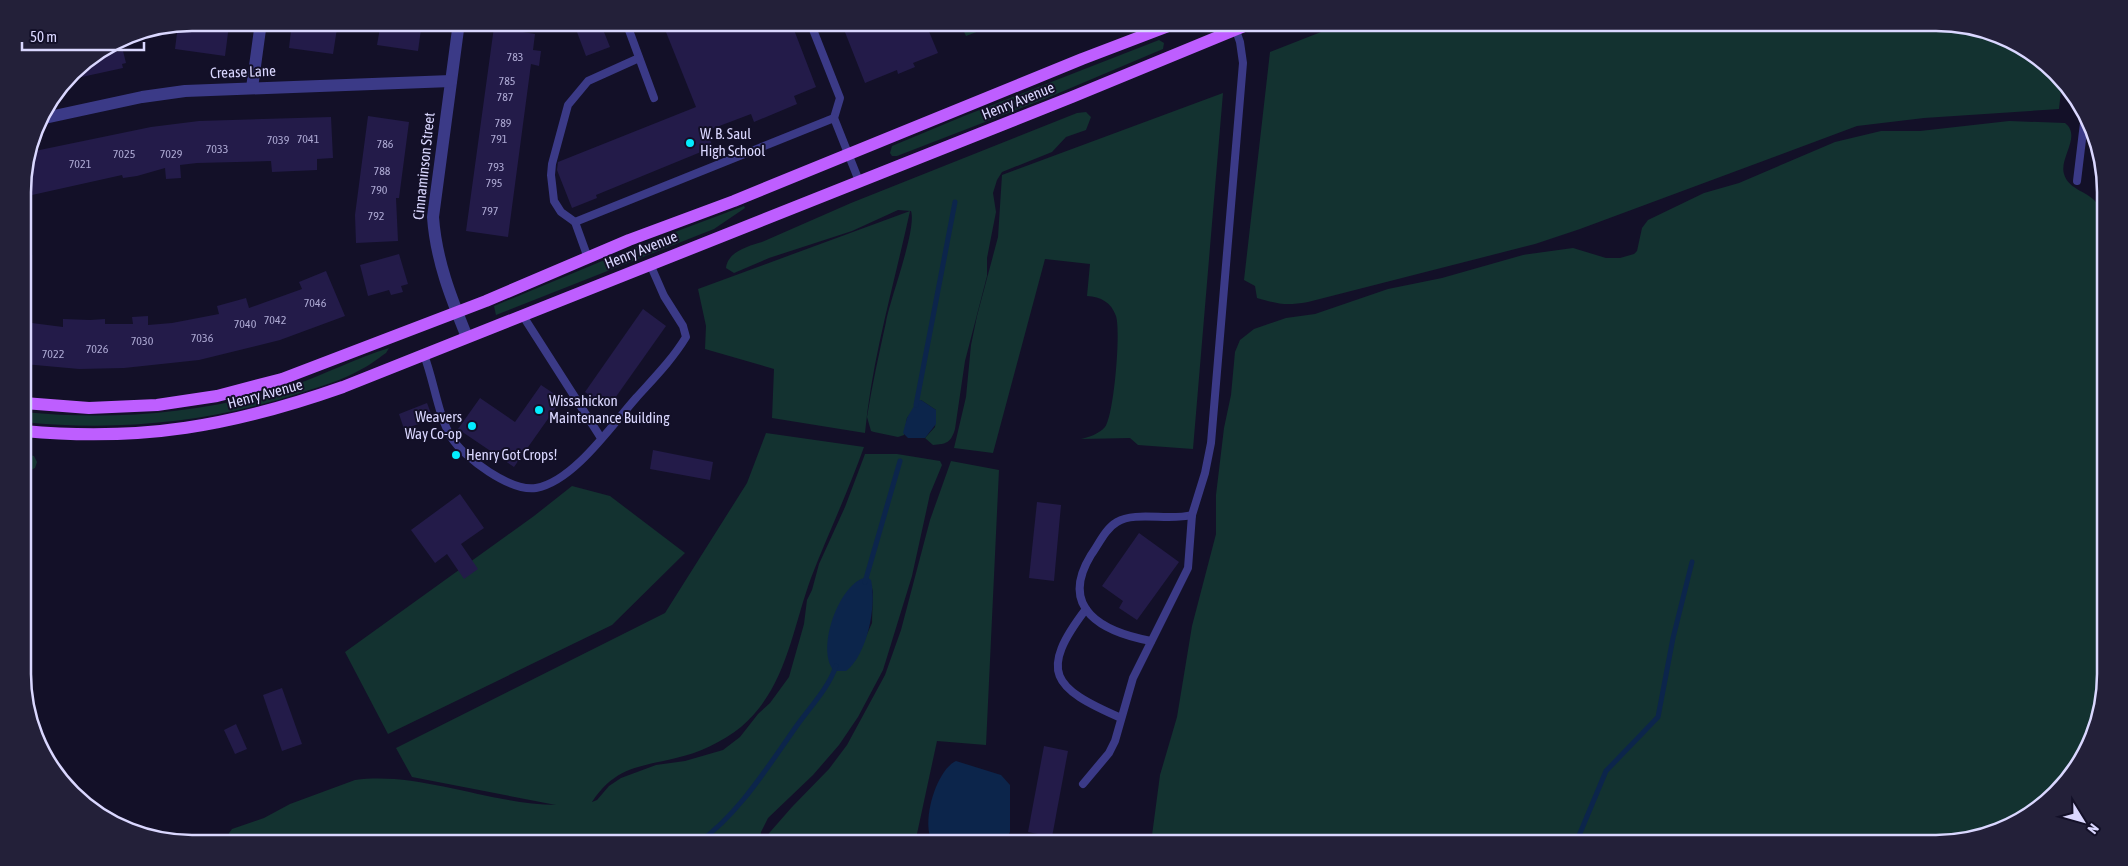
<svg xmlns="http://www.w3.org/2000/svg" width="2128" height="866" viewBox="0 0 2128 866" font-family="'Asap Condensed',sans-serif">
<rect width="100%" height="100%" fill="#131028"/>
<!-- green -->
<g fill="#133230" fill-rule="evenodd">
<polygon points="960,23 1000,23 966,36"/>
<path d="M1344,23H1936L1991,32L2030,51L2062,81L2059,109L1924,118L1857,126L1580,229L1535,244L1308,302C1285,306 1279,304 1257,298L1255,286L1244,280L1270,52Z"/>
<polygon points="1159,40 1164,43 1163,49 1047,98 897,156 892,156 890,153 892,146 964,116"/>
<path d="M1223,93L1193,449L1138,445L1130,438L1081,439C1089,437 1099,434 1105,427C1114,415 1121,331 1116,316C1111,302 1101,297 1087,296L1090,264L1045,259L993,453L954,448L966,397L971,345L977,316L998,237L1002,175Z"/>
<path d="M1086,112L1091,117L1086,130L1066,137L1052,152L1002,172L997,180L993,193L996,212L987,258V276L965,361L955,429C951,443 946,444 933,445L925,438L935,427L936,410L921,400L907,418L904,435L898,437L874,432L871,431L867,417C872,385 879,354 886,322C890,299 917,229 911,211L898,210L852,231L769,258L734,273L726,268C728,251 749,246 762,242L851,203L1077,113Z"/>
<path d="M2009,121L2065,123C2082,136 2059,158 2064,174C2069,191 2090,191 2098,205C2104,215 2099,234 2104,247L2105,674L2096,729L2071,777L2039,809L1991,834L1947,843H1151L1160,775L1177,717L1192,626L1216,534V495L1224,428L1231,395L1235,352L1240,340L1254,329L1286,318L1315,314L1388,289L1442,278L1523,255L1573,248L1606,258H1620L1634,254L1637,251L1642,228L1648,220L1704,193L1739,183L1835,142L1881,131H1920Z"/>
<polygon points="744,206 745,208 714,229 496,315 494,306 643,244"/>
<path d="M910,211C894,285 872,358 865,433L772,418L774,369L705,349L706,326L698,289Z"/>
<path d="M389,348L386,353C377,359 369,366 360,370C343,380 322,386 303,392C214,422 118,432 24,422V412C115,421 207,413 294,385C326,374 356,358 389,348Z"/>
<path d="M766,433L864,447C848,492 828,534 811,578C792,630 786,689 741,727C722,742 699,753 676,758C639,767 615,767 592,802L597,800L609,786L621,778L656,765L685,761L723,750L740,737L758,714L770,703L789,677L804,624L807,600L812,590L819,564L845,507L865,454H897L940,461L942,465L930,494L912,576L883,670L858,717L839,745L813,775L768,818L761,832L760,843H204L227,836L232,829L264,818L290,804L355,780C419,771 489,804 556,805L412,777L396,748L665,613L747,483ZM873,588L872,623L855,661Z"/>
<polygon points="24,453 34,456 37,462 35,468 24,473"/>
<polygon points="951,461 999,470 986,745 937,741 915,843 763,843 764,839 792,807 829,769 847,745 885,675 901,630 930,520"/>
<polygon points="572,486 610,496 685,553 612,625 388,734 345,652 534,516"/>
</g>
<!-- water -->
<g fill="#0c254b">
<polygon points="921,400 936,410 936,424 925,438 908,438 903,433 907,418 917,401"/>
<path d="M867,577L871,580C877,606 867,655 846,671H834C815,650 839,582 867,577Z"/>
<path d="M956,761L1001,775L1010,785V832L1004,843H933C920,824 936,770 956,761Z"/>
</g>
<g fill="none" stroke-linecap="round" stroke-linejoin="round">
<!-- stream -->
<g stroke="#0c254b" stroke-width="5">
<polyline points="916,405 955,202"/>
<polyline points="865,582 900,461"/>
<path d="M698,843C740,813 768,766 798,724C811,706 829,687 836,666"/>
<polyline points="1571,843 1578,838 1606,771 1658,717 1673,638 1692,562"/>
</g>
</g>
<!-- building -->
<g fill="#231b49">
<polygon points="192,22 222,22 229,25 225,56 175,49 178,25"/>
<polygon points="292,22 338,22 333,54 289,48"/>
<polygon points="381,22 422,22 418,51 377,45"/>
<polygon points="582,22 600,22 610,47 586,56 577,32 585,29"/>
<polygon points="662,22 791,22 816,87 794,96 797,104 754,122 751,114 706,131 713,147 596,195 597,198 572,208 557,170 558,162 696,107"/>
<polygon points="841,22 925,22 938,53 913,63 915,67 898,74 897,70 865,83"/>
<polygon points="494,27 535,34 533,50 541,51 539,66 531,64 508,237 466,231"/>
<polygon points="114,43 116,52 123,51 126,63 122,64 123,68 68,80 80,65"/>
<polygon points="368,116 409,122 399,198 396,198 398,241 356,243 355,215"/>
<polygon points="331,117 333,158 317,159 317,170 272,172 271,161 197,163 180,165 181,178 166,179 165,168 137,176 123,178 122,175 32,195 26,169 30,152 151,127 199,121"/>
<polygon points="399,254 408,284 401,286 403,292 391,295 389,290 368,296 360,265"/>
<polygon points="326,271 345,316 280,340 199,360 124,368 79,369 24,364 24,322 63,327 63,319 90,320 105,319 105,324 133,324 132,317 148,316 148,325 172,323 219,314 217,306 246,298 249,308 302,289 299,282"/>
<polygon points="643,309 666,326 608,408 585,392"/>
<polygon points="541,385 562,399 514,467 458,429 480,398 515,422"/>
<polygon points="427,403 433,419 404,429 399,414"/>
<polygon points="653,450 713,462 710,480 650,469"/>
<polygon points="460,494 484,528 461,544 478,569 464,579 447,554 435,563 411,530"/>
<polygon points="1037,502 1061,505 1054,581 1029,578"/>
<polygon points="1139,533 1179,562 1137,620 1119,608 1123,601 1102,586"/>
<polygon points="282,688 302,744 282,751 263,695"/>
<polygon points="236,724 247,749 235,754 224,730"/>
<polygon points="1044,746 1068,751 1052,837 1028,832"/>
</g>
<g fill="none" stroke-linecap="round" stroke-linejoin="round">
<!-- lane -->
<g stroke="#3b3a87" stroke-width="8">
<polyline points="626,22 654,98"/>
<polyline points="810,22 840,98 834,118"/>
<polyline points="2077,181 2084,123"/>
<polyline points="575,222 561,212 554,201 551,175 552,164 568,105 588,81 639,58"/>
<polyline points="588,258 575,222 834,118 859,181"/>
<polyline points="523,316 601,438"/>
<path d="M424,355C434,381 438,415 451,437C464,458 511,492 536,488C573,482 612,425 636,398C654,378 672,360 686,337L683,326L664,296L650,264"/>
<path d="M1086,609C1038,672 1052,688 1121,718"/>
<path d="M1151,641C1103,632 1058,609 1091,555C1099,544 1105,529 1117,522C1135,511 1169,521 1192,515"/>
<polyline points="1083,784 1109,753 1115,741 1133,678 1188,568 1192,515 1205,473 1211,443 1243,63 1240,42 1233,22"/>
</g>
<!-- street -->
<g stroke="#3b3a87" stroke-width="12">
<path d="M459,22L433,217C436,260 451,298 467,337"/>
<polyline points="252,88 261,22"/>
<polyline points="40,119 142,97 185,91 451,81"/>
</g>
<!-- primary -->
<g stroke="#be5eff" stroke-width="12">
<polyline points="24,403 89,408 157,405 217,396 282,379 486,301 629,240 734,201 1082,59 1179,22"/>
<path d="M24,431C142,442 232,426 343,387L1072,97L1254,22"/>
</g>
</g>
<!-- markers -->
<g fill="#03edff" stroke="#131028" stroke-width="2">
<circle cx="690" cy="143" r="5"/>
<circle cx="539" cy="410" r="5"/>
<circle cx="472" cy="426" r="5"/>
<circle cx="456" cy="455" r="5"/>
</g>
<g text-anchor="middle" stroke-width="4" stroke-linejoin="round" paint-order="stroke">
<!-- number labels -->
<g font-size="12" fill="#aca8d2">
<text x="515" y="61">783</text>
<text x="507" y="85">785</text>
<text x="505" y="101">787</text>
<text x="503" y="127">789</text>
<text x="308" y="143">7041</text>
<text x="499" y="143">791</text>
<text x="278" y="144">7039</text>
<text x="385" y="148">786</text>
<text x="217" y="153">7033</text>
<text x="124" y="158">7025</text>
<text x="171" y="158">7029</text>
<text x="80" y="168">7021</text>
<text x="496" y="171">793</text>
<text x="382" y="175">788</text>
<text x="494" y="187">795</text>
<text x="379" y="194">790</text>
<text x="490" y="215">797</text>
<text x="376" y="220">792</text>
<text x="315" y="307">7046</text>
<text x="275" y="324">7042</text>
<text x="245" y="328">7040</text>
<text x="202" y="342">7036</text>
<text x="142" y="345">7030</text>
<text x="97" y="353">7026</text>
<text x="53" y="358">7022</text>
</g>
<!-- street labels -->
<g font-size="15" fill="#dad7ff" stroke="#131028">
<text transform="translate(243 72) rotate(-2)" y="5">Crease Lane</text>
<text transform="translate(1018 101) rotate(-22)" y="5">Henry Avenue</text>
<text transform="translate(424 166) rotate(-84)" y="5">Cinnaminson Street</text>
<text transform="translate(641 250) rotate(-22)" y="5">Henry Avenue</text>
<text transform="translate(265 394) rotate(-15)" y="5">Henry Avenue</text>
</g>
<!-- poi labels -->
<g font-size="15" fill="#dad7ff" stroke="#131028" text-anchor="start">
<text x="700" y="139">W. B. Saul<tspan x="700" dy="17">High School</tspan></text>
<text x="549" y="406">Wissahickon<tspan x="549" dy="17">Maintenance Building</tspan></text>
<text x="462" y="422" text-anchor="end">Weavers<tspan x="462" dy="17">Way Co-op</tspan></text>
<text x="466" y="460">Henry Got Crops!</text>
</g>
</g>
<!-- crop -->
<path d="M0 0H2128V866H0ZM192 31H1936A161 161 0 0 1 2097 192V674A161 161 0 0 1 1936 835H192A161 161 0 0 1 31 674V192A161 161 0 0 1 192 31Z" fill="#232039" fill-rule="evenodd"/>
<path fill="none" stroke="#dad7ff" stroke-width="2.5" d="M192 31H1936A161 161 0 0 1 2097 192V674A161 161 0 0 1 1936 835H192A161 161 0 0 1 31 674V192A161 161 0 0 1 192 31Z"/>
<!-- north arrow -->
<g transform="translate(2083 821) rotate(127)" stroke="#131028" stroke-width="4" paint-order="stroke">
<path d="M0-4L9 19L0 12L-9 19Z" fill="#dad7ff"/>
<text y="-8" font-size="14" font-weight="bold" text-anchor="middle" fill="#dad7ff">N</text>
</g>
<!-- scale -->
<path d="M22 42v8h122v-8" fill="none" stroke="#dad7ff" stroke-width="2.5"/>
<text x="30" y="42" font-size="15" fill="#dad7ff" stroke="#131028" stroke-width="4" paint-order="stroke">50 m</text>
</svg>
